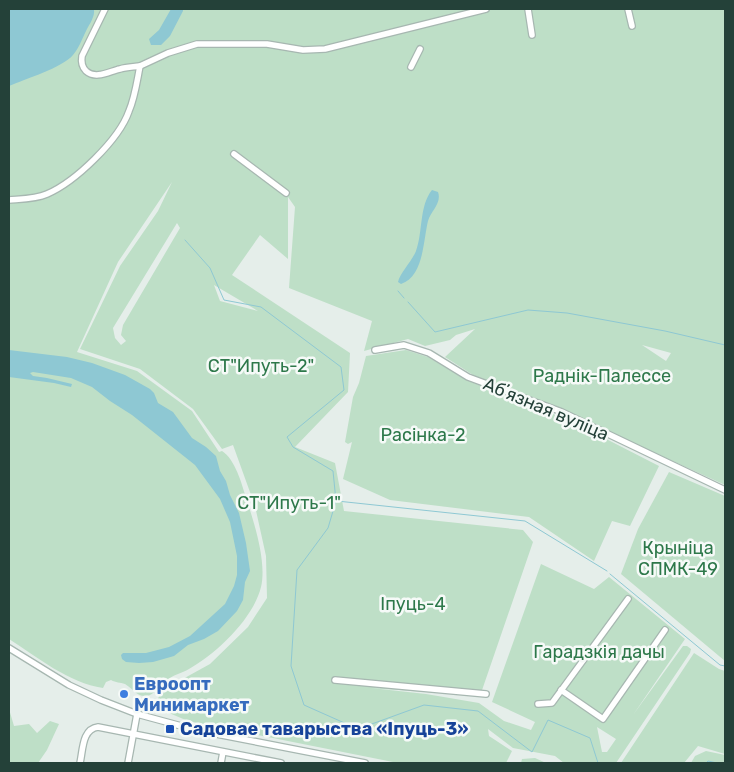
<svg xmlns="http://www.w3.org/2000/svg" width="734" height="772" viewBox="0 0 734 772" font-family="Rubik,sans-serif">
<rect width="100%" height="100%" fill="#e5eeea"/>
<!-- green -->
<g fill="#bedfc7" fill-rule="evenodd">
<path d="M9,9H725V485L590,423L473,375L445,357L475,329L456,335L450,340L425,346L408,339L364,351L372,321L289,288L295,207L288,197V259L260,235L232,275L350,353L348,392L295,447L335,463L344,511L523,530L533,542L480,696L371,688L426,694L479,703L504,721L531,730L535,722L492,702L541,564L594,589L609,577L685,639L633,715L683,646H687L691,649L690,653L616,763H564L555,756L513,748L488,729L489,736L512,751L506,763H398L188,721L155,707L161,691L210,664L248,627L267,598L266,556L255,506L233,445L222,449L193,409L140,369L80,349L120,266L158,211L172,182L118,262L77,352L137,371L192,411L219,452L222,451C235,459 242,484 246,498C254,522 267,562 261,587C253,619 217,653 189,669C182,673 173,675 165,681C160,685 153,697 145,696C136,696 132,688 125,684C120,682 116,683 111,680L106,682L103,688C69,683 37,657 9,639ZM177,223L180,228L123,325L121,335L126,341L121,345L115,338L113,328ZM214,285L258,311L220,301ZM642,345L671,353L666,361ZM597,727L616,739L607,752H602Z"/>
<polygon points="406,350 428,357 466,380 571,421 659,466 630,526 612,521 594,561 529,517 390,500 343,479 352,442 348,444 345,442 353,397 359,383 366,356"/>
<polygon points="669,472 725,496 725,661 621,574 638,529"/>
<polygon points="694,653 719,669 725,671 725,754 698,746 684,763 621,763"/>
<polygon points="9,709 14,726 29,724 37,733 50,721 59,724 47,750 38,763 9,763"/>
<polygon points="706,751 725,755 725,763 691,763 695,756"/>
<polygon points="535,758 546,763 521,763 522,759"/>
</g>
<!-- water -->
<g fill="#8ec8d3">
<path d="M9,9H94C95,17 90,23 86,31C82,39 79,48 73,55C62,68 25,79 9,86Z"/>
<polygon points="171,9 183,9 183,11 170,36 161,45 151,45 149,39 159,30"/>
<path d="M432,190L438,192C442,203 431,211 428,221C423,241 424,276 401,284L398,282C400,273 412,261 416,251C423,232 419,206 432,190Z"/>
<polygon points="9,350 67,357 92,363 125,375 150,389 154,393 158,403 173,412 192,438 206,447 216,456 220,471 226,481 230,495 239,513 246,543 250,571 245,582 243,600 237,611 218,631 204,639 188,645 174,656 153,662 139,663 126,662 122,659 121,655 123,653 146,653 169,647 190,636 225,604 234,586 237,575 237,556 230,522 220,499 195,465 132,415 110,401 92,387 71,378 33,372 30,373 33,376 47,378 72,384 71,387 54,383 9,377"/>
</g>
<g fill="none" stroke-linecap="round" stroke-linejoin="round">
<!-- stream -->
<g stroke="#8ec8d3" stroke-width="1">
<polyline points="185,240 210,268 224,300 261,307 341,367 344,390 287,437 293,447 333,471 336,501 328,528 297,570 291,666 304,705 358,729 424,705 478,711 532,752 548,720 590,738 598,763"/>
<polyline points="398,291 404,298"/>
<polyline points="408,302 435,332 528,310 567,313 665,331 725,345"/>
<polyline points="337,501 525,521 607,571"/>
<polyline points="610,574 720,665 725,666"/>
<polyline points="706,763 708,761 717,763"/>
</g>
<defs>
<g id="minor">
<path d="M105,9L82,56C81,62 82,67 86,71C96,80 110,71 120,69C127,67 134,67 140,66"/>
<polyline points="528,9 532,35"/>
<polyline points="628,9 632,26"/>
<polyline points="411,67 420,49"/>
<polyline points="234,154 286,193"/>
<path d="M9,200C21,199 36,199 47,194C75,182 119,140 129,111C135,97 137,81 140,66L168,53L197,44H267L303,50L325,49L486,9"/>
<polyline points="375,350 404,345 429,353 468,377 562,412 725,490"/>
<polyline points="9,648 69,685 101,700 137,714 196,730 365,763"/>
<polyline points="335,680 486,694"/>
<polyline points="561,690 603,719 665,630"/>
<polyline points="538,704 552,703 628,599"/>
<path d="M80,763C83,750 82,729 98,727L281,763"/>
<polyline points="128,763 137,714"/>
<polyline points="221,763 223,752"/>
</g>
</defs>
<!-- minor casing -->
<use href="#minor" stroke="#a7b7b1" stroke-width="8"/>
<!-- minor -->
<use href="#minor" stroke="#fff" stroke-width="5.5"/>
</g>
<!-- markers -->
<circle fill="#3f7fe0" stroke="#f6faf8" stroke-width="2" cx="124" cy="694" r="5"/>
<rect fill="#1a4fb4" stroke="#f6faf8" stroke-width="2" x="165" y="724" width="10" height="10" rx="2.5"/>
<g text-anchor="middle" stroke-width="5" stroke-linejoin="round" paint-order="stroke">
<!-- park labels -->
<g font-size="18" fill="#2d784a" stroke="#f6faf8">
<text x="261" y="372">СТ"Ипуть-2"</text>
<text x="602" y="382">Раднік-Палессе</text>
<text x="423" y="441">Расінка-2</text>
<text x="289" y="509">СТ"Ипуть-1"</text>
<text x="678" y="554">Крыніца<tspan x="678" dy="21">СПМК-49</tspan></text>
<text x="413" y="610">Іпуць-4</text>
<text x="599" y="658">Гарадзкія дачы</text>
</g>
<!-- street labels -->
<g font-size="18" fill="#244139" stroke="#f6faf8">
<text transform="translate(546 409) rotate(23)" y="6">Абʼязная вуліца</text>
</g>
<!-- shop labels -->
<g font-size="18" font-weight="bold" fill="#366cbe" stroke="#f6faf8" text-anchor="start">
<text x="134" y="690">Евроопт<tspan x="134" dy="21">Минимаркет</tspan></text>
</g>
<!-- transit labels -->
<g font-size="18" font-weight="bold" fill="#164399" stroke="#f6faf8" text-anchor="start">
<text x="180" y="735">Садовае таварыства «Іпуць-3»</text>
</g>
</g>
<!-- border -->
<rect width="734" height="772" fill="none" stroke="#244139" stroke-width="20"/>
</svg>
